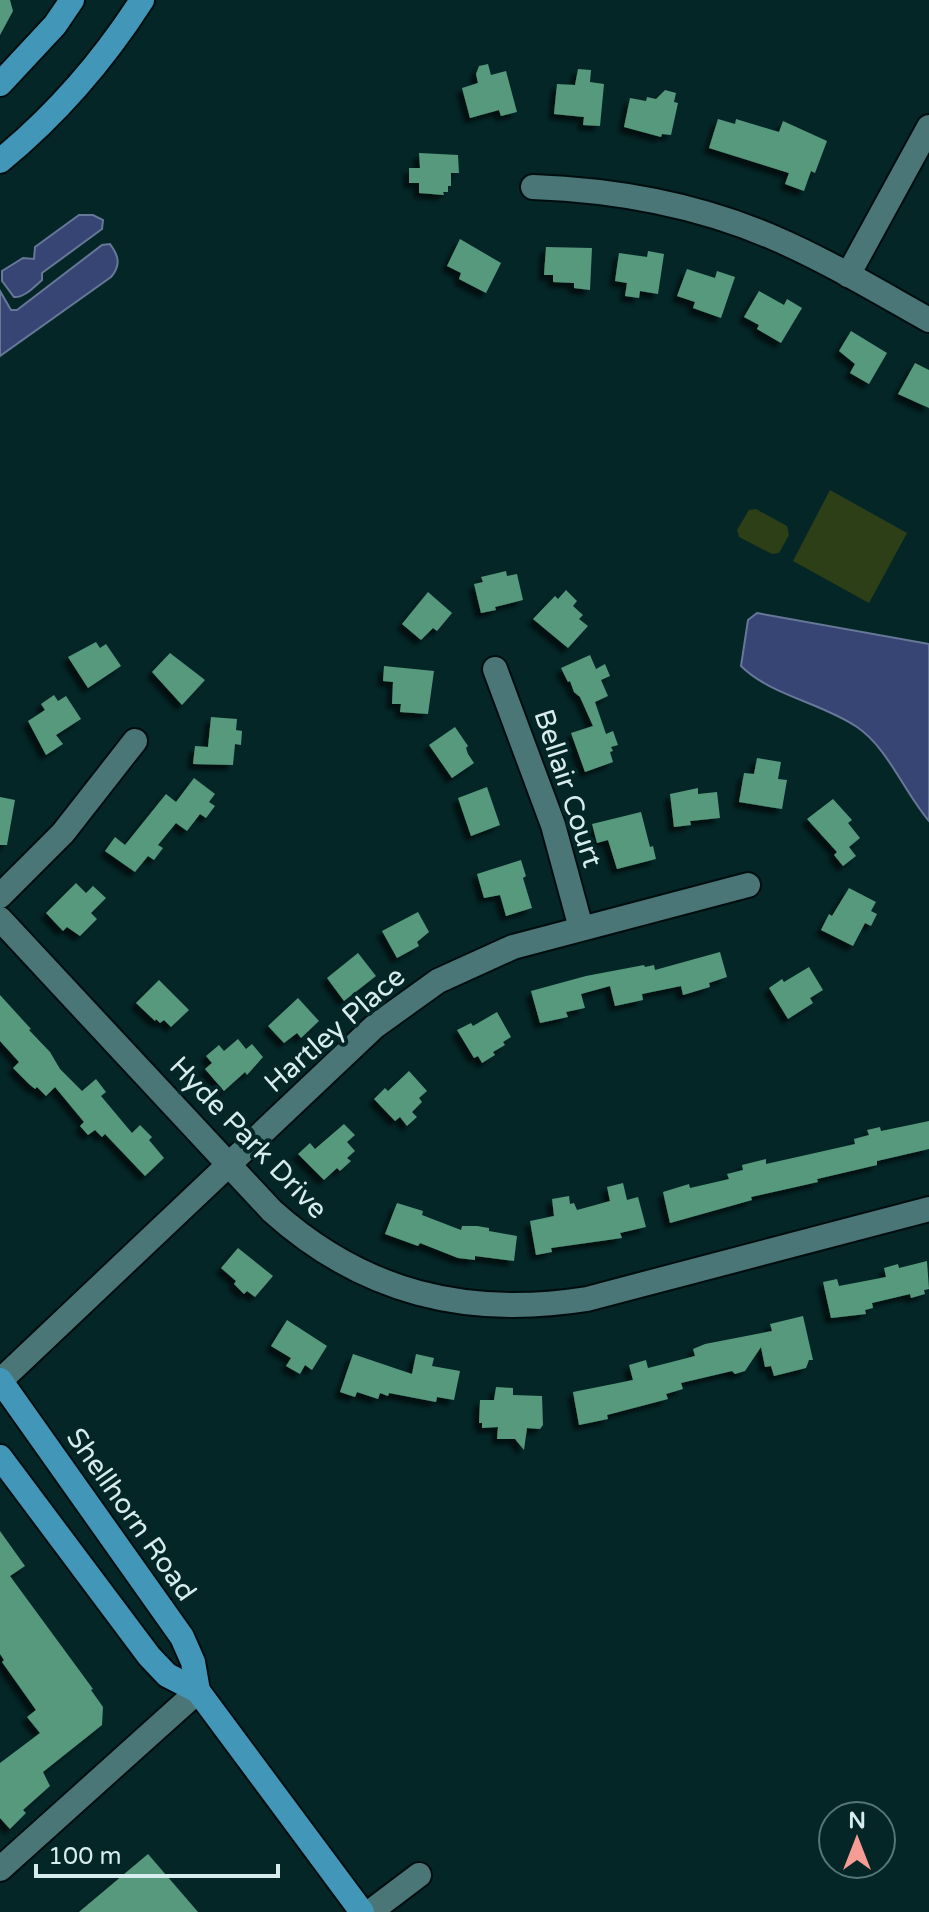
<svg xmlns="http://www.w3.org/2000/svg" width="929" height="1912" viewBox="0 0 929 1912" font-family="'Varela Round',sans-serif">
<defs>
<filter id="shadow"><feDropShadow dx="-5.5" dy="5.5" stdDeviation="2" flood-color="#0009"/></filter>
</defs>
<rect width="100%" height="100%" fill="#042627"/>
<!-- green -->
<g fill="#2d3f17">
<polygon points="830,490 907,533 869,603 793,561"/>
<polygon points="756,509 787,526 789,535 779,553 772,554 739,537 737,530 749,510"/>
</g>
<!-- water -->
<g fill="#364573" stroke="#667798" stroke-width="2">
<path d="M79,215H93L103,220L102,229L42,273V280C34,287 24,298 14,297L2,281V271L23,258L34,259L35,247Z"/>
<path d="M110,244C119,256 121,265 111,277L0,356V291L11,310H17L102,245Z"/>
<path d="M757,613L929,644V821C904,792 888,748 857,727C822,703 770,695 741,666L748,620Z"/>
</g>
<!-- building -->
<g fill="#57997d" filter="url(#shadow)">
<polygon points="0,0 10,0 13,11 0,35"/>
<polygon points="488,64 491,75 506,71 517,112 501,116 499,110 470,118 462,88 478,83 476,74 479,66"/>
<polygon points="578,69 591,70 590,82 604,84 600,126 583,125 584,117 554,114 557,84 575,85"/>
<polygon points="665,90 676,93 674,102 678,103 671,135 662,134 661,137 624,127 630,98 646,101 647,97 656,99"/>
<polygon points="718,119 735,124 736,119 779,132 783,121 827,141 815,173 811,171 804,191 785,184 789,173 709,148"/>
<polygon points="419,153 458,155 459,173 451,173 451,186 448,186 448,192 443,192 444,195 419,193 419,183 409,183 409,168 420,168"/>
<polygon points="460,239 501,263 486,293 459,279 461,273 447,266"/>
<polygon points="546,247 592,248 590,290 574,288 574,283 553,282 553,275 544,275"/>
<polygon points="648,251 664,254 658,294 640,291 639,298 625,296 627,283 615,281 619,253 647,257"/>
<polygon points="687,269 715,278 717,271 735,277 721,318 693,308 695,302 677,296"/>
<polygon points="759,291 784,305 787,299 802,308 781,343 757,329 759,325 744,317"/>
<polygon points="851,331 887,353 869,384 850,373 855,364 839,351"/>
<polygon points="915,363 929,370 929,408 898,394"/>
<polygon points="506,571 507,576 517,574 523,600 495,607 496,610 481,613 474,584 483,582 481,577"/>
<polygon points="566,590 577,601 573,606 583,615 579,619 588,626 568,648 533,619 555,596 558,599"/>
<polygon points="428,592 452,613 437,631 433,628 421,640 402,624"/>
<polygon points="96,642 100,648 106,644 121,666 88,688 68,657"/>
<polygon points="170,653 205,680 182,705 152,672"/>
<polygon points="590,655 596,669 605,664 610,676 601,680 608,696 595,702 606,734 613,731 618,745 611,747 613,751 610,752 613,762 585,772 571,733 593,726 580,697 574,692 570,681 568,682 561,668"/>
<polygon points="384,666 434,671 428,714 400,712 401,704 392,704 393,682 383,681"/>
<polygon points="54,695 58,701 66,696 81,719 56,735 63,744 46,755 28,721 45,710 41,704"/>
<polygon points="211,717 237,719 236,730 242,731 241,745 235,744 233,765 193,764 195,746 208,747"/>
<polygon points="455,727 468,746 466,748 468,754 474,763 452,778 429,745"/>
<polygon points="757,758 781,762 778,779 787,780 782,809 739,802 744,773 754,774"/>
<polygon points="194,778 215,794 209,802 215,806 206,818 200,814 187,831 176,823 158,845 163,848 154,860 148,856 135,872 105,851 115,837 125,845 166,794 176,802"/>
<polygon points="487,787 500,825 471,836 458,798"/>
<polygon points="698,788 698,794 717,792 720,818 690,821 691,825 674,827 670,794"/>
<polygon points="0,797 15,800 7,845 0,845"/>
<polygon points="833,799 852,820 848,823 860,838 849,847 856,856 843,866 834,855 837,852 807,819"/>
<polygon points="641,812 650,847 653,846 656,859 617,869 608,840 597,843 592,824"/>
<polygon points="521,860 526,876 523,878 532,908 506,916 500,895 484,898 477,874"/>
<polygon points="76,883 86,893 93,886 106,898 91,913 97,919 80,936 67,927 63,931 46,913"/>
<polygon points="849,888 876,902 871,911 877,914 871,926 865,923 853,946 821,930 829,914 832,916"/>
<polygon points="418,912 429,932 417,942 419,946 397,958 382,931"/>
<polygon points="720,952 727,977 709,983 710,987 683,995 681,986 642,994 643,1000 615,1006 610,986 581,994 585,1008 566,1012 568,1017 540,1023 531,991 586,976 644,965 645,967 654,965 655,970"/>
<polygon points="358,953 376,976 344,1001 327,978"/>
<polygon points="809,967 823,990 810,998 813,1003 788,1019 769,988 782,979 784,982"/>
<polygon points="159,980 189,1010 171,1027 164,1020 160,1023 156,1019 155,1021 136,1003"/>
<polygon points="0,995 31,1029 29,1030 50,1052 60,1069 82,1091 96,1079 106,1092 101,1096 132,1133 140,1125 152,1137 149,1140 164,1158 145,1176 105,1134 102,1137 95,1130 88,1135 80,1126 84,1122 55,1087 46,1096 37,1087 35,1089 29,1084 13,1068 19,1062 0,1041"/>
<polygon points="298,998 319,1021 301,1038 297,1033 284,1043 268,1026"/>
<polygon points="497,1012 511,1037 503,1042 505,1045 493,1052 495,1055 482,1063 478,1056 474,1058 457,1030 471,1023 473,1026"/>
<polygon points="238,1039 246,1049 252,1044 263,1057 247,1075 245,1072 224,1091 205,1069 212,1063 206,1056 219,1045 224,1051"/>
<polygon points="409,1071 427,1091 419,1098 422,1102 412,1112 417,1117 407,1126 400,1117 395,1121 374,1099 385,1088 388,1091"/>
<polygon points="929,1121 929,1149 877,1161 877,1165 817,1179 818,1182 751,1197 752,1200 670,1223 663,1192 689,1184 690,1188 729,1179 727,1174 743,1170 742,1165 766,1159 766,1164 855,1144 854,1139 869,1135 867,1130 880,1127 881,1131"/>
<polygon points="344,1124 355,1135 347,1142 355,1151 347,1158 351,1161 340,1171 337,1168 324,1180 298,1154 310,1143 315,1149"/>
<polygon points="623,1183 627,1200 638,1197 646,1227 620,1233 622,1238 551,1248 552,1252 536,1255 530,1221 554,1216 552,1199 569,1196 570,1204 574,1203 577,1210 610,1201 607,1187"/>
<polygon points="397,1203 423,1211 422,1215 461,1230 462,1226 477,1226 489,1228 489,1231 517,1236 514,1261 475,1256 475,1260 458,1258 420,1243 418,1246 385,1234"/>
<polygon points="238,1248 273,1276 255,1297 247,1291 244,1294 234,1284 236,1281 221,1268"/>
<polygon points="927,1261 929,1289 924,1290 925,1294 911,1298 910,1294 872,1303 873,1308 865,1310 866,1314 831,1318 823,1282 837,1279 839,1286 886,1277 884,1268 898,1264 899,1268"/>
<polygon points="803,1316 813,1360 809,1360 806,1368 774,1376 771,1366 765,1367 761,1347 745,1371 735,1374 732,1371 681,1383 683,1389 666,1394 668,1399 607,1415 608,1419 579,1425 573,1392 633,1380 629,1365 646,1360 648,1368 695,1356 693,1349 705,1344 772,1331 770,1324"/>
<polygon points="287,1320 327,1346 312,1370 305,1365 300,1374 286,1366 291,1358 271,1346"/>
<polygon points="353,1354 412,1374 416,1354 434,1358 432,1366 460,1371 454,1400 437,1397 436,1402 389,1393 388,1396 380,1393 378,1399 357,1392 355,1397 340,1392"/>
<polygon points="496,1387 513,1388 513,1395 542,1396 543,1425 540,1429 527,1428 524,1450 515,1439 497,1439 498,1427 482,1428 482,1423 479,1423 480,1400 494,1400"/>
<polygon points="0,1531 25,1566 10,1576 93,1689 91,1690 103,1707 102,1725 43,1772 50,1786 23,1810 26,1813 10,1829 0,1818 0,1763 40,1733 27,1717 36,1710 2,1662 4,1660 0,1654"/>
<polygon points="148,1854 198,1912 79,1912"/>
</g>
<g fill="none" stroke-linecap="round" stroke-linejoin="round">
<defs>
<g id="minor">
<path d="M533,187C615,190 695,204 772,237C826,260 877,291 929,320"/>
<polyline points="848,275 929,127"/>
<polyline points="495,669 553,825 581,928"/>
<polyline points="0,896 63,833 135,741"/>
<path d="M0,919L272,1211C363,1293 467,1318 587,1299L929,1209"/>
<polyline points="0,1381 374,1027 438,981 513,947 748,885"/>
<polyline points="0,1869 198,1691"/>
<polyline points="370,1912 419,1875"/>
</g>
<g id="major">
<polyline points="0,84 55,25 72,0"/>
<path d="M0,161C56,115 103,61 142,0"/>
<polyline points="0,1380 182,1637 193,1662 198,1691"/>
<polyline points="0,1457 149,1656 167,1675 198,1691 362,1912"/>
</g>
</defs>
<!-- minor casing -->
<use href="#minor" stroke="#000d0e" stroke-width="28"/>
<!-- major casing -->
<use href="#major" stroke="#000d0e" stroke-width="28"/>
<!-- minor -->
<use href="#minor" stroke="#4b7678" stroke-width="24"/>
<!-- major -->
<use href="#major" stroke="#4297b9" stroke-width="24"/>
</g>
<g text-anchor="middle" stroke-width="8" stroke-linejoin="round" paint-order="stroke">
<!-- street labels -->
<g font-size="28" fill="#d6eced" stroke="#042627">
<text transform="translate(569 788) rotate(72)" y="10">Bellair Court</text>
<text transform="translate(334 1029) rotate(-41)" y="10">Hartley Place</text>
<text transform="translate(249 1137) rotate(46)" y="10">Hyde Park Drive</text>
<text transform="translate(132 1514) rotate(55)" y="10">Shellhorn Road</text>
</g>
</g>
<!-- north arrow -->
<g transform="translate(857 1840)"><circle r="38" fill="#042627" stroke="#587576" stroke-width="2"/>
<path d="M0-6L14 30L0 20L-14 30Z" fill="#f59c94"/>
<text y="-12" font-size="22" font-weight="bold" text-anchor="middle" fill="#d6eced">N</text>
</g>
<!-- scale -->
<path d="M36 1864v12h242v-12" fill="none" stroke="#d6eced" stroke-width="4"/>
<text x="48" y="1864" font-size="24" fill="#d6eced" stroke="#042627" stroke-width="6" paint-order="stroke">100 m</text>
</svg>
